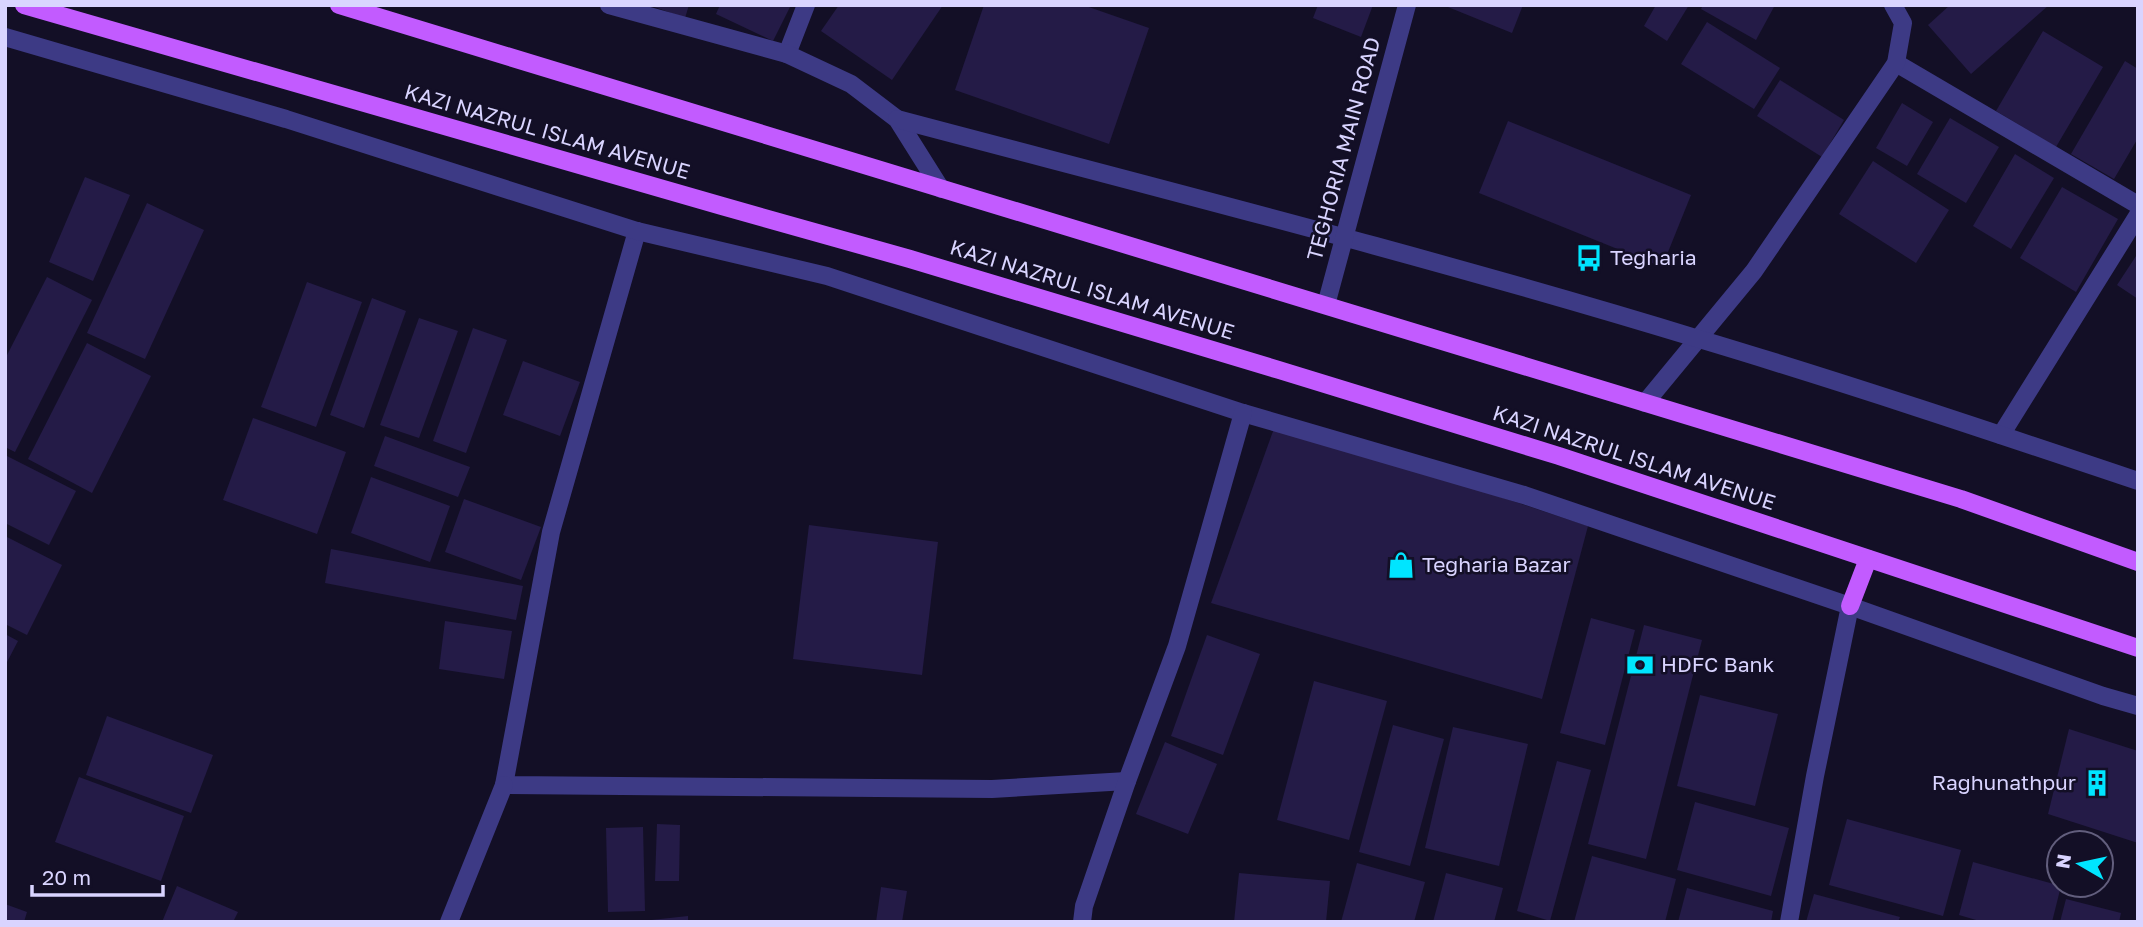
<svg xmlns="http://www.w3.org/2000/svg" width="2143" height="927" viewBox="0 0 2143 927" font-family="'Golos Text',sans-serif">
<rect width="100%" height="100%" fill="#130f26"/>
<!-- building -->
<g fill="#241b47">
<polygon points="649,5 689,5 685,18"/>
<polygon points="720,5 791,5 773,41 716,14"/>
<polygon points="839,5 943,5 892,80 821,31"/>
<polygon points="984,5 1083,5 1149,28 1109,144 955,90"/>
<polygon points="1318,5 1373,5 1361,37 1313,18"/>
<polygon points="1443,5 1523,5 1512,33"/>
<polygon points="1656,5 1689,5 1667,41 1644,26"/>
<polygon points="1703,5 1775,5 1756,40 1701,9"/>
<polygon points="1950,5 2049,5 1971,74 1928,25"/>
<polygon points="1707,22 1780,68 1754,109 1681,64"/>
<polygon points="2043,31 2103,67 2056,147 1996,111"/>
<polygon points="2125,61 2138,69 2138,138 2114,179 2071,154"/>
<polygon points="1780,80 1844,120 1822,157 1757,116"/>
<polygon points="1902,103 1933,122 1907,166 1876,148"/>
<polygon points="1950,118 1999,147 1966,203 1917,174"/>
<polygon points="1508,121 1691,195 1662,267 1479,193"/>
<polygon points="2015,154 2054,178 2011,249 1973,226"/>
<polygon points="1873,161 1949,210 1916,263 1839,214"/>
<polygon points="85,177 130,195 93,281 49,262"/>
<polygon points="2062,187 2118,219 2076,292 2020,258"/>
<polygon points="147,203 204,230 145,359 87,333"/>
<polygon points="2138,253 2138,299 2117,285"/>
<polygon points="47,277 92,300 15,452 5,447 5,359"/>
<polygon points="307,282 362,302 316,427 261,407"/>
<polygon points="372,298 406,311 364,428 330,415"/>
<polygon points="419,318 458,331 419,438 380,425"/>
<polygon points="473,328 507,340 466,453 433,441"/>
<polygon points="87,343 151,376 92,493 28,459"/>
<polygon points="523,361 580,382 560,436 503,415"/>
<polygon points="253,418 346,452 317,534 223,500"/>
<polygon points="1276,423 1588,526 1542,699 1211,603"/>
<polygon points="385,436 470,467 458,497 374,466"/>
<polygon points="5,455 76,491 49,545 5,523"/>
<polygon points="371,477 450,506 430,562 351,533"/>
<polygon points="464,499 541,527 521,580 445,552"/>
<polygon points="809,525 938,542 922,675 793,659"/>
<polygon points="5,536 62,565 27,635 5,624"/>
<polygon points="331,549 523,586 516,620 325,583"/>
<polygon points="1591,618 1635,630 1605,745 1560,733"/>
<polygon points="445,621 512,631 504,679 439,669"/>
<polygon points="1644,625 1702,640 1646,859 1588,844"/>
<polygon points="5,634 18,641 5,666"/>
<polygon points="1207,635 1260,654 1223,755 1171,736"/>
<polygon points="1314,681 1387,701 1349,840 1277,820"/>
<polygon points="1700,695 1778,714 1755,806 1677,786"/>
<polygon points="107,716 213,755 191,813 86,775"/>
<polygon points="1393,725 1444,739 1410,866 1359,852"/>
<polygon points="1453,727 1528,744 1499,866 1425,848"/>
<polygon points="2069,729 2138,751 2138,843 2048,814"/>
<polygon points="1165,742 1217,764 1188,834 1136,814"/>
<polygon points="1557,761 1591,770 1550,921 1517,911"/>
<polygon points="79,777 184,816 161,881 55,842"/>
<polygon points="1695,802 1789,828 1771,896 1677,870"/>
<polygon points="1847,819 1961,850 1943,916 1829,885"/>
<polygon points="657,824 680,825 679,881 655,881"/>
<polygon points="643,827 645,911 608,912 606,828"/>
<polygon points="1592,856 1676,879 1665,922 1574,922"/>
<polygon points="1973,862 2061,886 2052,922 1983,922 1959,915"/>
<polygon points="1357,863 1425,882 1414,922 1341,922"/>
<polygon points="1239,873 1330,881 1326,922 1234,922"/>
<polygon points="1446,873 1503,888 1494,922 1433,922"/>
<polygon points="177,886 238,912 233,922 162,922"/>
<polygon points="881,887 907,891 902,922 876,922"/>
<polygon points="1687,888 1773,911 1771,922 1678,922"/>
<polygon points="1814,894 1900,917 1898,922 1806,922"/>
<polygon points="2066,899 2121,913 2119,922 2060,922"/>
<polygon points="5,904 27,912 24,922 5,922"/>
<polygon points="688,916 688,922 651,922 651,920"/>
</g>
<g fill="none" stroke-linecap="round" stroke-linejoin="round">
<!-- service -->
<polyline stroke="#3d3a85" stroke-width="18" points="1789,922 1815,776 1850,606"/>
<!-- minor -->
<g stroke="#3d3a85" stroke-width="18">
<polyline points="787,54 806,5"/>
<polyline points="1896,63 2138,205"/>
<polyline points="637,231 551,532 504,785 992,789 1127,781"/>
<polyline points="1645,403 1754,271 1896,63 1903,23 1893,5"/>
<polyline points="2001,435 2138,215"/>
<polyline points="449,922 504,785"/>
</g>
<!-- tertiary -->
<g stroke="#3d3a85" stroke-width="18">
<polyline points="609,5 787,54 851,84 897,119 941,189"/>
<polyline points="5,37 286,119 637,231 827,276 1243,413 1524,495 1850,606 2103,696 2138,706"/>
<path d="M897,119C1165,190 1434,258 1699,339C1846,383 1992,432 2138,481"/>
<polyline points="1326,305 1407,5"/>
<polyline points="1082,922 1084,906 1127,781 1177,646 1243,413"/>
</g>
<!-- primary -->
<g stroke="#c25bff" stroke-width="18">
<polyline points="24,5 722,206 910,259 1279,370 1559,456 2138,648"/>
<polyline points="339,5 1961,499 2138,562"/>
<polyline points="1850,606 1868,559"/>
</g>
</g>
<!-- icons -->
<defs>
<symbol id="bus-bare" viewBox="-9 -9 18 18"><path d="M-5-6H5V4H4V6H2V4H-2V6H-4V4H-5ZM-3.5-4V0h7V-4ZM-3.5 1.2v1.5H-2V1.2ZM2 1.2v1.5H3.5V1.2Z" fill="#00e5ff" stroke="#130f26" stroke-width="2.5" paint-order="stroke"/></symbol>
<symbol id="shop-bare" viewBox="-9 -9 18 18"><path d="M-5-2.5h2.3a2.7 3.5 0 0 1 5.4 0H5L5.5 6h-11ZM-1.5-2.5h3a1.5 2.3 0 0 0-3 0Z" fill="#00e5ff" stroke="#130f26" stroke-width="2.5" paint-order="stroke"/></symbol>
<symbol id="bank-bare" viewBox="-9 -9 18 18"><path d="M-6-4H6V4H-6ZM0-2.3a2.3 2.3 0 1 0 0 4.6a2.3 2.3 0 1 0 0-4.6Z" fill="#00e5ff" stroke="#130f26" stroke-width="2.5" paint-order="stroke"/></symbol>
<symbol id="building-bare" viewBox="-9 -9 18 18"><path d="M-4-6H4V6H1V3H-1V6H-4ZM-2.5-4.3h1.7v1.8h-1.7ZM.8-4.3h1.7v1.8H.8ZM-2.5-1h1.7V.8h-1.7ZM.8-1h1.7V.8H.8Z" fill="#00e5ff" stroke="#130f26" stroke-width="2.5" paint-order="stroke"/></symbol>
</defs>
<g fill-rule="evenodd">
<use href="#bus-bare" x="1570" y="239" width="38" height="38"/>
<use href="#shop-bare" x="1382" y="546" width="38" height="38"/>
<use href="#bank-bare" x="1621" y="646" width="38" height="38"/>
<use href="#building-bare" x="2078" y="764" width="38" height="38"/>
</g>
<g text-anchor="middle" stroke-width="5" stroke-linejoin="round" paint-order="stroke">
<!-- street labels -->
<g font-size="21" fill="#d9d4ff" stroke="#130f26">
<text transform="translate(547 132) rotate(16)" y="7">KAZI NAZRUL ISLAM AVENUE</text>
<text transform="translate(1344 149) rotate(-75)" y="7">TEGHORIA MAIN ROAD</text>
<text transform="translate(1092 290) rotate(17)" y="7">KAZI NAZRUL ISLAM AVENUE</text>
<text transform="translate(1634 458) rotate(18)" y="7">KAZI NAZRUL ISLAM AVENUE</text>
</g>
<!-- poi labels -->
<g font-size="21" fill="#d9d4ff" stroke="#130f26" text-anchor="start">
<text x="1610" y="265">Tegharia</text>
<text x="1422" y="572">Tegharia Bazar</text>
<text x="1661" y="672">HDFC Bank</text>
<text x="2076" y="790" text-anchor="end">Raghunathpur</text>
</g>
</g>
<!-- border -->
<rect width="2143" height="927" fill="none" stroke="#d9d4ff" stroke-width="14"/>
<!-- north arrow -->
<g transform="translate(2080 864) rotate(279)"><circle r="33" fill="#130f26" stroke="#625e7d" stroke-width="2"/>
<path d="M0-5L12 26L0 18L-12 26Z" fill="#00e5ff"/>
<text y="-10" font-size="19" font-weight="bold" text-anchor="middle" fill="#d9d4ff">N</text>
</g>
<!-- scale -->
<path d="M32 885v10h131v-10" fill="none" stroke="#d9d4ff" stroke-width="3.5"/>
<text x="42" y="885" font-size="21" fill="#d9d4ff" stroke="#130f26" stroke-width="5" paint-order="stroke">20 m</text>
</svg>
